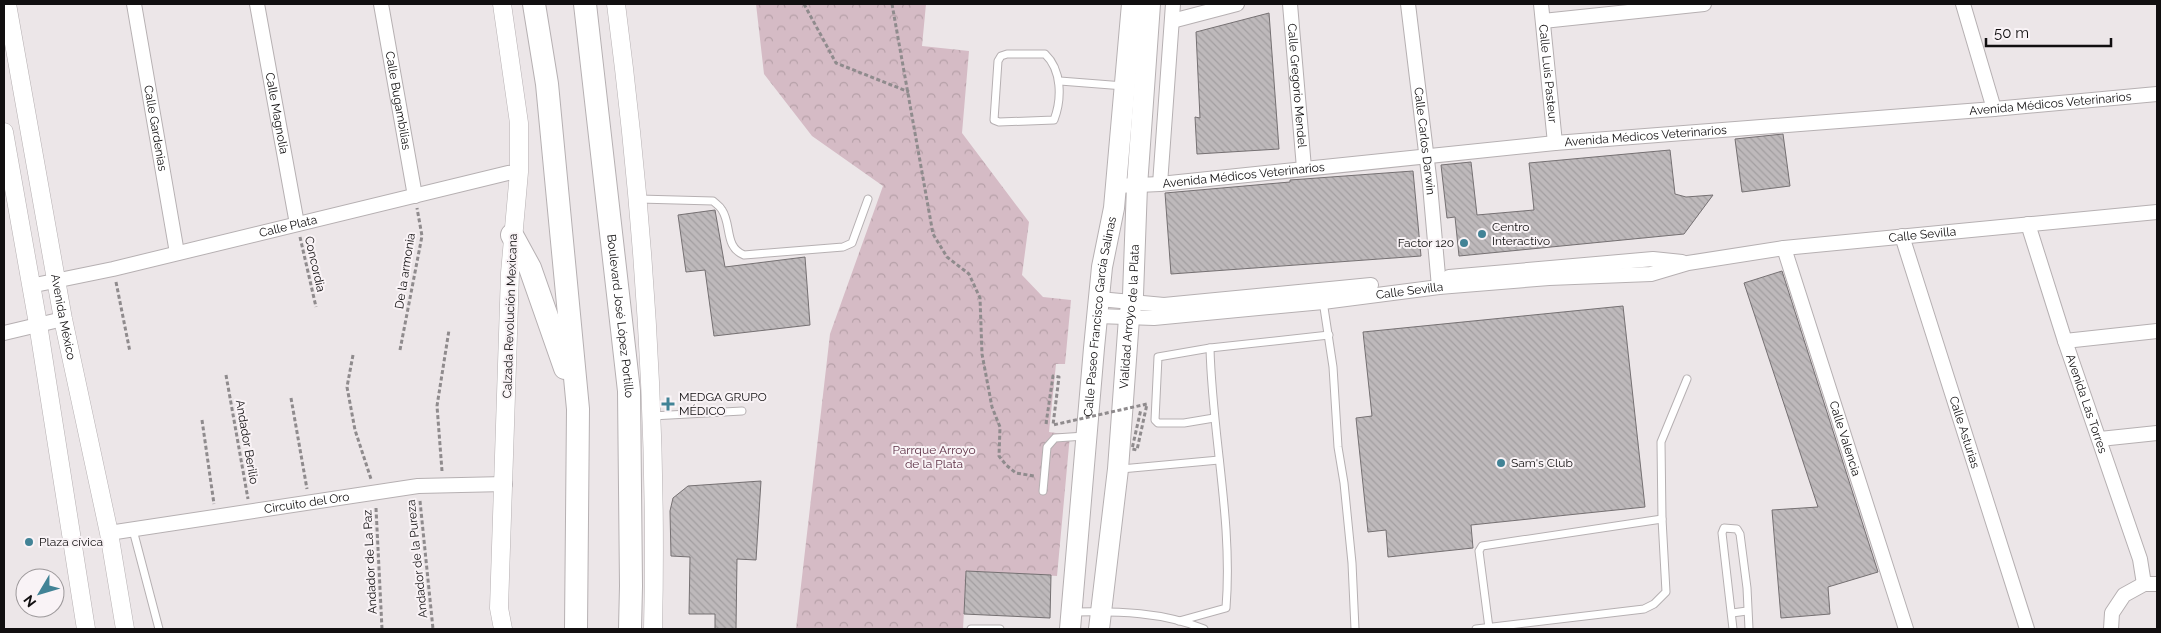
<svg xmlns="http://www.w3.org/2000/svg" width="2161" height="633" viewBox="0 0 2161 633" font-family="Raleway,sans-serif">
<defs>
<pattern id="park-crowns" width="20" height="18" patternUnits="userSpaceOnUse" patternTransform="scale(1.25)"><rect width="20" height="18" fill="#d5bbc5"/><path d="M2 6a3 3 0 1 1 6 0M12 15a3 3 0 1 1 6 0" fill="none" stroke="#b6a0a8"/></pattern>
<pattern id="building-back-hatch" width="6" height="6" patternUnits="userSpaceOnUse" patternTransform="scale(1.25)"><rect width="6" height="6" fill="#beb9bb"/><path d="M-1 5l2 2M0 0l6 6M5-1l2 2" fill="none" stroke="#a29ea0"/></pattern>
</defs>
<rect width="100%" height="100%" fill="#ece6e8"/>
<!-- park -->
<polygon fill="url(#park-crowns)" points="756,4 926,4 922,46 969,51 962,133 1029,222 1022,275 1043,297 1071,300 1065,364 1056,364 1049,432 1070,435 1057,576 966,571 963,629 796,629 830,334 883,186 812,136 764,74"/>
<!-- building -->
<g fill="url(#building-back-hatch)" stroke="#757072">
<polygon points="1269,13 1279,149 1197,154 1195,117 1200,118 1196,32"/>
<polygon points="1783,134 1790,186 1742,192 1735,139"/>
<polygon points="1670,150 1675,194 1686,197 1713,195 1684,234 1459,256 1455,217 1447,218 1441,165 1471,162 1477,215 1534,210 1529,163"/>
<polygon points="1413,171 1421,256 1171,274 1165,193 1290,182 1290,180"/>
<polygon points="715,210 725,267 805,257 810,325 714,336 705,270 686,272 678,215"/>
<polygon points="1782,271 1878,572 1828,587 1830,614 1781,618 1772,510 1818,507 1744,283"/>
<polygon points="1623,306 1645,507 1471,525 1473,548 1388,557 1386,530 1368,532 1356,418 1372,416 1363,332"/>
<polygon points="761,481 756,560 737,559 736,629 715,629 715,614 689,614 690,557 671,556 670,511 673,498 688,486"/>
<polygon points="966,571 1051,575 1050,618 964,614"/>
</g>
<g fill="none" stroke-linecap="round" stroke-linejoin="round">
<defs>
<g id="service">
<path d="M1007,54H1045C1062,70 1062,99 1054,120L999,122L994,120L998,61L1001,56Z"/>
<polyline points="1060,81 1124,86"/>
<path d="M639,199L713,201C716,204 720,206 722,210C732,225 724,247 744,255L843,247L852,243L868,199"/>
<polyline points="1323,301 1333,367 1338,447 1344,483 1352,563 1355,629"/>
<polyline points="652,416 742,411"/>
<polyline points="1214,418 1184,423 1158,423 1155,420 1158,357 1210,348 1329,335"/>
<polyline points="1121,469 1219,460"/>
<polyline points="1043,491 1047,447 1055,438 1085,436"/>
<polyline points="133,530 159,629"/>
<path d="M1074,612C1118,611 1163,612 1204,629"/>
<polyline points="1732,613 1747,611"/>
<path d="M1179,621L1226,608C1233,521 1212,435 1210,348"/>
<polyline points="1489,628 1479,551 1482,546 1662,519"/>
<polyline points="971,629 1000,629"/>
<polyline points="1476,629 1644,609 1654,604 1666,592 1662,519 1661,442 1687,379"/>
<polyline points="1733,629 1722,533 1724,528 1737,529 1740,534 1747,588 1749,629"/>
</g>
<g id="minor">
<path id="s1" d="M134,4L177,253"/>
<path id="s2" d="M257,4L297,224"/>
<path id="s3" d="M381,4L415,196"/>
<path id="s4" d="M1290,4L1304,168"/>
<path id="s5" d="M1408,4L1430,185L1439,287"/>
<path id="s6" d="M1541,4L1555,143"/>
<polyline points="1963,4 1994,109"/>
<polyline points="1172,21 1237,4"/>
<polyline points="1543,21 1704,4"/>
<polyline points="1160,184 1173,4"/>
<path id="s7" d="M1116,186L1160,184L1555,143L1994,109L2157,94"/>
<path id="s8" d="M2028,224L2065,341L2140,559L2144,584"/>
<path id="s9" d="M1902,236L2027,629"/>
<path id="s10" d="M1784,248L1906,629"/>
<polyline points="1449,277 1653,259 1682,262"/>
<path id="s11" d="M30,286L113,269L508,173L519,172"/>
<polyline points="1099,299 1164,305 1371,285"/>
<path id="s12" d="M1097,316L1154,318L1323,302L1439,287L1549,278L1651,274L1688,263L1784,248L2157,212"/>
<polyline points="4,333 63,319"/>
<polyline points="2065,341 2157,331"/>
<polyline points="2100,439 2157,433"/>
<path id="s13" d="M109,533L418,486L505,484"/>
<polyline points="2111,629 2112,613 2124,595 2144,584 2157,584"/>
</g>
<g id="tertiary">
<path id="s14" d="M7,4L63,319L109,533L125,629"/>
<polyline points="502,4 519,123 519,172 510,273 499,608 503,629"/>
<path d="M616,4C643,211 658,420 653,629"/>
<polyline points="4,132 38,324 86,629"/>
</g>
<g id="secondary">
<path id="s15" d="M1070,629L1094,348L1102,267L1114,208L1132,4"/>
<path id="s16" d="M1099,629L1118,469L1129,318L1133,295L1137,186L1150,4"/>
</g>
<g id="primary">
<polyline points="534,4 547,84 578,409 576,629"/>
<path id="s17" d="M585,4L629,391L631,586L630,629"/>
<polyline points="512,235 530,268 565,368"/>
</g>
</defs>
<!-- service casing -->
<use href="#service" stroke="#b6b0b2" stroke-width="9"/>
<!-- minor casing -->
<use href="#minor" stroke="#b6b0b2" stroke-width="16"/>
<!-- tertiary casing -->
<use href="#tertiary" stroke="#b6b0b2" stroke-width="19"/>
<!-- secondary casing -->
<use href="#secondary" stroke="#b6b0b2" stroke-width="22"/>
<!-- primary casing -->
<use href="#primary" stroke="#b6b0b2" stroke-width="24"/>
<!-- path -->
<g stroke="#8f8b8d" stroke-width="3" stroke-dasharray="4 2.5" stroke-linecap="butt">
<polyline points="804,4 836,63 909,92"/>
<polyline points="892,4 933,234 947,257 969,274 980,298 982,354 992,407 1000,427 999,456 1006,465 1016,473 1034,476"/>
<polyline points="300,237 316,307"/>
<polyline points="116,282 130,352"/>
<polyline points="400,350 422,236 417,208"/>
<polyline points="353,355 347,387 355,430 371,479"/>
<polyline points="226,375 248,499"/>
<polyline points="291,398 307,489"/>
<polyline points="202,420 214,504"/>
<polyline points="442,471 437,406 449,330"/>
<polyline points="420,501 433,629"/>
<polyline points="376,508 382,629"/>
</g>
<!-- service -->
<use href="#service" stroke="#fff" stroke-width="7"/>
<!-- minor -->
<use href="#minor" stroke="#fff" stroke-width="14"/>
<!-- tertiary -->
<use href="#tertiary" stroke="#fff" stroke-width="18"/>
<!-- secondary -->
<use href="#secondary" stroke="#fff" stroke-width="20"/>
<!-- primary -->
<use href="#primary" stroke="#fff" stroke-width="22"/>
<!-- path-bridge -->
<polyline stroke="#8f8b8d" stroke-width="3" stroke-dasharray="4 2.5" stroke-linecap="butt" points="1046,424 1053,376 1059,377 1053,425 1147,404 1137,450 1132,449 1141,409"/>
</g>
<!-- markers -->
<g fill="#428396" stroke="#f9f3f6" stroke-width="2">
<circle cx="1482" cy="234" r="5"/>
<circle cx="1464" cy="243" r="5"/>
<path d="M665.5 396.5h5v5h5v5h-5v5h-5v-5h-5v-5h5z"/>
<circle cx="1501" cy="463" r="5"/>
<circle cx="29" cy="542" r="5"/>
</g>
<g text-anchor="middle" stroke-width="4" stroke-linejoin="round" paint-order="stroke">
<!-- street labels -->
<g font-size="12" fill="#110f10" stroke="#f9f3f6">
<text dy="4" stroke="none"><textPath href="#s6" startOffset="70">Calle Luis Pasteur</textPath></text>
<text dy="4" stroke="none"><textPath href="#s4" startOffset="82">Calle Gregorio Mendel</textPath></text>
<text dy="4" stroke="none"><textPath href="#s3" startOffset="98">Calle Bugambilias</textPath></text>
<text dy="4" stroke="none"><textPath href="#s7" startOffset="938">Avenida Médicos Veterinarios</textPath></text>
<text dy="4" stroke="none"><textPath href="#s2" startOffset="111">Calle Magnolia</textPath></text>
<text dy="4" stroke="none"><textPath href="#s1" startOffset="126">Calle Gardenias</textPath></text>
<text dy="4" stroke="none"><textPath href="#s7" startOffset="532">Avenida Médicos Veterinarios</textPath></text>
<text dy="4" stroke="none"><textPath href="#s5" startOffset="138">Calle Carlos Darwin</textPath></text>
<text dy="4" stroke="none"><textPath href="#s7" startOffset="128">Avenida Médicos Veterinarios</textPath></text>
<text dy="4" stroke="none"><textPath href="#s11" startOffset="265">Calle Plata</textPath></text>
<text dy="4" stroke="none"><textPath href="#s12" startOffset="831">Calle Sevilla</textPath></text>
<text transform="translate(315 264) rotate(77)" y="4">Concordia</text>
<text transform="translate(405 271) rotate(-81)" y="4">De la armonia</text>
<text dy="4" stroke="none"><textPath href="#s12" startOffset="314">Calle Sevilla</textPath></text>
<text transform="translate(510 316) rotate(-88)" y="4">Calzada Revolución Mexicana</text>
<text dy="4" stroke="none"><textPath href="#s17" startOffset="314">Boulevard José López Portillo</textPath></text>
<text dy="4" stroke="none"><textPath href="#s15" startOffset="314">Calle Paseo Francisco García Salinas</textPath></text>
<text dy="4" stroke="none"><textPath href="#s14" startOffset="318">Avenida México</textPath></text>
<text dy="4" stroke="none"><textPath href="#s16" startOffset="314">Vialidad Arroyo de la Plata</textPath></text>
<text dy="4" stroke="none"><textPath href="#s8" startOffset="189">Avenida Las Torres</textPath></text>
<text dy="4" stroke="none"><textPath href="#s9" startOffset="206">Calle Asturias</textPath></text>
<text dy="4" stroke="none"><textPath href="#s10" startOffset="200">Calle Valencia</textPath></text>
<text transform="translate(247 442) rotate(80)" y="4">Andador Berilio</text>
<text dy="4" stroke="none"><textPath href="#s13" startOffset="200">Circuito del Oro</textPath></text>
<text transform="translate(417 559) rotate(-96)" y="4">Andador de la Pureza</text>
<text transform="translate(370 562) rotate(-93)" y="4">Andador de La Paz</text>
</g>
<!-- poi labels -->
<g font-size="12" fill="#110f10" stroke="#f9f3f6" text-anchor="start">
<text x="1492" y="231">Centro<tspan x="1492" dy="14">Interactivo</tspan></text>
<text x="1454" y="247" text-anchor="end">Factor 120</text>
<text x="679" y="401">MEDGA GRUPO<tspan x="679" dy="14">MÉDICO</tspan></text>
<text x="1511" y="467">Sam's Club</text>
<text x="39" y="546">Plaza cívica</text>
</g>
<!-- park labels -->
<g font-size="12" fill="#5c2f44" stroke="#f9f3f6">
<text x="934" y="454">Parrque Arroyo<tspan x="934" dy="14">de la Plata</tspan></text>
</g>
</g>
<!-- border -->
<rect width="2161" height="633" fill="none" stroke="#110f10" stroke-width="10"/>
<!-- north arrow -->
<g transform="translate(40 593) rotate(232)"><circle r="24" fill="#f9f3f6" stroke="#9c989a"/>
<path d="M0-4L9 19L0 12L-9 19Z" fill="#428396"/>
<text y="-8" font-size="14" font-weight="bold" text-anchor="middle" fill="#110f10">N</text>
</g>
<!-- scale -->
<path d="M1986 38v8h125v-8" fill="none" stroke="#110f10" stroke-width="2.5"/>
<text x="1994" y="38" font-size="15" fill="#110f10" stroke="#f9f3f6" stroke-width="4" paint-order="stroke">50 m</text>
</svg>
